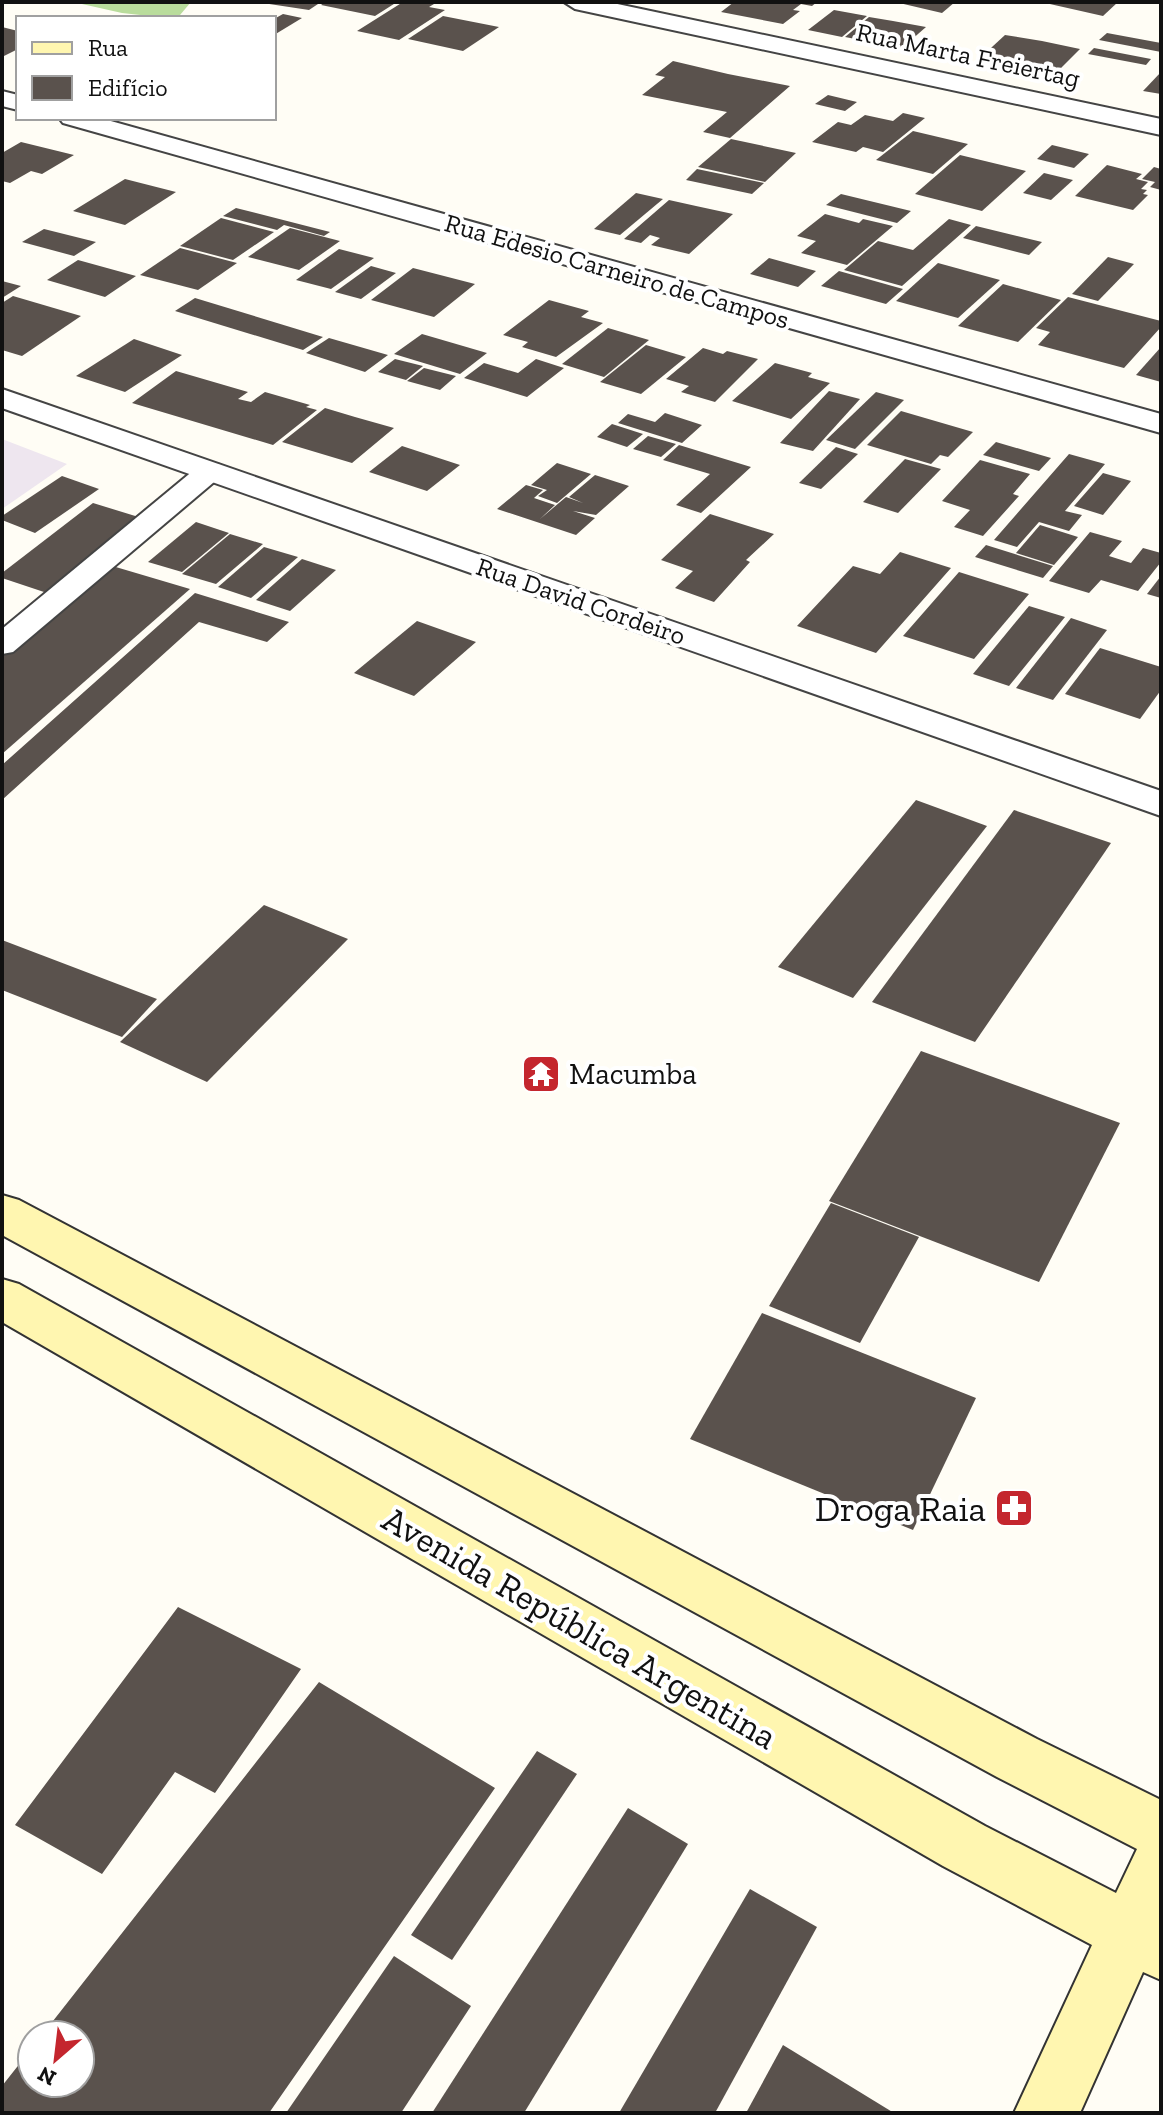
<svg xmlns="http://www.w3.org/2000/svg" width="1163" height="2115" viewBox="0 0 1163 2115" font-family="'Zilla Slab',serif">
<rect width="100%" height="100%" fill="#fffdf5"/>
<!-- industrial -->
<polygon fill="#eee6ef" points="2,439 67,464 2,509"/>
<!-- forest -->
<polygon fill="#b9dc9c" points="73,2 191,2 180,15 159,17 122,13"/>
<!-- building -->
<g fill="#5a524d">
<polygon points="256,2 321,2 309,10"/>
<polygon points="325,2 397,2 375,16 321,5"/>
<polygon points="403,2 434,4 429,7 445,10 399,40 357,31"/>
<polygon points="734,2 817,2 812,6 801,4 793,10 800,11 783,24 721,12"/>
<polygon points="895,2 955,2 942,13"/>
<polygon points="1041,2 1118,2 1103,16"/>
<polygon points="834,10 867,16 842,37 808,30"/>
<polygon points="283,14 302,18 274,35 274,19"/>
<polygon points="443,16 499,27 463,51 408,39"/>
<polygon points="869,17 893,21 926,27 902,48 845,37"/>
<polygon points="2,27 18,31 18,49 2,57"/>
<polygon points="1107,33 1161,43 1161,52 1099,40"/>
<polygon points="1005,35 1042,41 1080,49 1055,74 979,59"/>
<polygon points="1094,48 1151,59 1146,65 1088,54"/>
<polygon points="673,61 728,74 790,86 730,138 703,132 727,112 642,95 665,77 655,75"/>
<polygon points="1161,72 1161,94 1143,91"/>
<polygon points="828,95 857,102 845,111 815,104"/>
<polygon points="903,113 925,118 883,152 863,147 856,152 812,142 838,122 851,125 865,115 893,121"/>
<polygon points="913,131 968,144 933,174 876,160"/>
<polygon points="731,139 796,153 765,182 698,167"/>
<polygon points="21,142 74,155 42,174 31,171 10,183 2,181 2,153"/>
<polygon points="1052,145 1089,154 1074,168 1037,159"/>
<polygon points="960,155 1026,171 982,211 915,194"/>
<polygon points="1107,165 1142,174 1136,179 1148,182 1141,189 1147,190 1143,194 1148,195 1133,210 1075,196"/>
<polygon points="1154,167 1161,169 1161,190 1150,187 1155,182 1142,179"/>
<polygon points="697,169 764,183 752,194 686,180"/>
<polygon points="1044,173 1073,180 1051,200 1023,193"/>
<polygon points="125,179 176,192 125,225 73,211"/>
<polygon points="636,193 663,199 620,235 594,229"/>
<polygon points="841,194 911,211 897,223 826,205"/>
<polygon points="669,200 696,206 733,214 689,254 651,245 660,238 650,235 641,243 624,239"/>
<polygon points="236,208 330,232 324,236 284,225 277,230 223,216"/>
<polygon points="825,214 859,223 863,219 893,226 847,265 801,253 816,241 797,236"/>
<polygon points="221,218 274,232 233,260 180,246"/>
<polygon points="949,219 971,225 902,286 844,270 878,241 913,250"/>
<polygon points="976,226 1042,242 1029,255 963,238"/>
<polygon points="290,228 340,241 299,270 248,257"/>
<polygon points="44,229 96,242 74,256 22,242"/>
<polygon points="180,248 237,263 198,290 140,275"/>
<polygon points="339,249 374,258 331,289 296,280"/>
<polygon points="1108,257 1134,264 1098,301 1072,294"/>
<polygon points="769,258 816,271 798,287 750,274"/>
<polygon points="78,260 136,276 105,297 47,280"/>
<polygon points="938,263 1000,280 958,318 896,301"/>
<polygon points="371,266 396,273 361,299 335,292"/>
<polygon points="413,268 475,284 434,317 371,300"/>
<polygon points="839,271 903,289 886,304 821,286"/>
<polygon points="2,281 21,286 2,298"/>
<polygon points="1003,284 1061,300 1018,342 958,326"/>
<polygon points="13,296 81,316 22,356 2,350 2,303"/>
<polygon points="1068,297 1161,321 1161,327 1124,368 1038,345 1050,332 1036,328"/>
<polygon points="195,298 323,337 303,350 175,311"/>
<polygon points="549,300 589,311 581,317 603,323 556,357 522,347 528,342 503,335"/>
<polygon points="608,328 649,340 604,377 562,364"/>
<polygon points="422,334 487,353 460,374 394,354"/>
<polygon points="329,338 388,355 365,372 306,353"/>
<polygon points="134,339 182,355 125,392 76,376"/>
<polygon points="646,345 686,357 641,394 600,382"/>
<polygon points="1161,347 1161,382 1136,375"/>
<polygon points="703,348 723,354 727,351 758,359 715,402 681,392 689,386 666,379"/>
<polygon points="395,359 423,366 406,380 378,372"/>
<polygon points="536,359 564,368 527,397 464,378 484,363 518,373"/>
<polygon points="775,363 812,373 808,377 830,383 791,419 732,401"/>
<polygon points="424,368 456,376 440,390 407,381"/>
<polygon points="176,371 248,392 238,399 251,402 265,392 310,405 306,407 317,410 273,445 132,403"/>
<polygon points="829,391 860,399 813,451 780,443"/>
<polygon points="876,392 904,400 855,449 826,440"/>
<polygon points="325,408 355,417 394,428 352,463 282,442"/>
<polygon points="901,411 973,432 948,457 940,455 931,464 867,445"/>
<polygon points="665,413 702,425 682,443 618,423 628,414 655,422"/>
<polygon points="612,424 643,434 627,447 597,437"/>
<polygon points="648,436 676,444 661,457 633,449"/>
<polygon points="996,442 1051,458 1039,471 983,455"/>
<polygon points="679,445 751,467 701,513 676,505 710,474 663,460"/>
<polygon points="402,446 460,465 427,491 369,472"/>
<polygon points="836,447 858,454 821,489 799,483"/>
<polygon points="1069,454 1105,464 1065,511 1082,515 1069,531 1039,522 1017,547 994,540"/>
<polygon points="905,459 941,469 898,513 863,502"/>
<polygon points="980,460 1030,474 1013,494 1019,496 983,536 954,527 970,510 942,501"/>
<polygon points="557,463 591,474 557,503 538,496 547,490 531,485"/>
<polygon points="1103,473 1131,481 1103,515 1074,506"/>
<polygon points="595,475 629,486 596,515 573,511 595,518 576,535 497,509 526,485 543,490 534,498 555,505 540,519 566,497 583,503 569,497"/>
<polygon points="62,476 99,489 35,533 2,520 2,516"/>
<polygon points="93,503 145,519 50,594 2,578 2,573"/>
<polygon points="710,514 774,534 746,560 750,562 714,602 675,588 693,571 661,560"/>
<polygon points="196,522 229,533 182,572 148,562"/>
<polygon points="1040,525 1078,537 1054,565 1016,553"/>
<polygon points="1090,532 1122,541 1109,556 1131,563 1143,548 1161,553 1161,562 1138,591 1101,580 1089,593 1049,581"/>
<polygon points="230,534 263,544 216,584 182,574"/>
<polygon points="986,545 1053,566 1043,578 975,557"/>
<polygon points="264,547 298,557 251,598 218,587"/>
<polygon points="900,552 951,568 876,653 797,626 853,566 880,574"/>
<polygon points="302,559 336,570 290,611 256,600"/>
<polygon points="109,565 190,589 2,754 2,653"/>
<polygon points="959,572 1029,594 974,659 903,636"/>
<polygon points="1161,576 1161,598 1147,594"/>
<polygon points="195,593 289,622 267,642 199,622 2,800 2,765"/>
<polygon points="1029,606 1065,617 1009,686 973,674"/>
<polygon points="1071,618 1107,630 1053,700 1016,688"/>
<polygon points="417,621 476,642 414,696 354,673"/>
<polygon points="1100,648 1161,667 1161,690 1140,719 1065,694"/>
<polygon points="916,800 987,826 853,998 778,967"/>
<polygon points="1014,810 1111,843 975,1042 872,1002"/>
<polygon points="264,905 348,939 207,1082 120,1042"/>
<polygon points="2,940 157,999 122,1037 2,990"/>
<polygon points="921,1051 1120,1123 1039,1282 829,1201"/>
<polygon points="831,1203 919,1237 860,1343 769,1306"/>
<polygon points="762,1313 976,1398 913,1530 690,1439"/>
<polygon points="178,1607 301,1669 215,1793 175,1772 102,1874 15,1825"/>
<polygon points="319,1682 495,1788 269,2113 2,2113 2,2086 32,2048 32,2083 80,2083 80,2035 42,2035"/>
<polygon points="537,1751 577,1774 452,1960 411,1935"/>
<polygon points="628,1808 688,1844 524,2113 432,2113"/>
<polygon points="750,1889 817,1927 715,2113 619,2113"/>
<polygon points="394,1956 471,2006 401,2113 286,2113"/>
<polygon points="783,2045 894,2113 746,2113"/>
</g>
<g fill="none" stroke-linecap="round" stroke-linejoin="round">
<defs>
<polygon id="lane" points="210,463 220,465 224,471 220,477 13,652 2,654 2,629 200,465"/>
<g id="street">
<polygon points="564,2 608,2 1161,119 1161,135 575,9"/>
<polygon points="2,91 18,95 18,110 2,106"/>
<polygon points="59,118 100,118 1161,414 1161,433 63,123"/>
<polygon points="2,389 1161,791 1161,816 2,408"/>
</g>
<polygon id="secondary" points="2,1195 19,1200 1037,1739 1161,1800 1161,1980 1143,1972 1080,2113 1014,2113 1092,1945 943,1866 2,1322 2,1279 19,1284 985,1826 1116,1893 1137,1849 997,1777 2,1235"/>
</defs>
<!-- lane casing -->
<use href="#lane" stroke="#444" stroke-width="4"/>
<!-- street casing -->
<use href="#street" stroke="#444" stroke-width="4"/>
<!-- secondary casing -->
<use href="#secondary" stroke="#333" stroke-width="4"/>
<!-- lane -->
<use href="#lane" fill="#fff" fill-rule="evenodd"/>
<!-- street -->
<use href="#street" fill="#fff" fill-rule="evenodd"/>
<!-- secondary -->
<use href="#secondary" fill="#fff6b0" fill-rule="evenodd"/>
</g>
<!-- icons -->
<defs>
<symbol id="temple-square" viewBox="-11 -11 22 22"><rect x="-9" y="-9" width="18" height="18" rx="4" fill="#c4262e" stroke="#fff"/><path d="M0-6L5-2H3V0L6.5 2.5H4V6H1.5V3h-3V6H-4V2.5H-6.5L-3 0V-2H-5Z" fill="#fff"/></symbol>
<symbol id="pharmacy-square" viewBox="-11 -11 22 22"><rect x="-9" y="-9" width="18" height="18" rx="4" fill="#c4262e" stroke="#fff"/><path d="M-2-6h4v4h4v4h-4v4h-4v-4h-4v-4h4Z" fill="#fff"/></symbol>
</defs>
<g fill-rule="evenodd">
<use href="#temple-square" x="519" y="1052" width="44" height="44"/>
<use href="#pharmacy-square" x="992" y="1486" width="44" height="44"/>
</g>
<g text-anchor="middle" stroke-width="8" stroke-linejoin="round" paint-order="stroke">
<!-- far-street labels -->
<g font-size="26" fill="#111" stroke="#fff">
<text transform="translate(968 55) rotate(12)" y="9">Rua Marta Freiertag</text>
<text transform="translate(617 271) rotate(16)" y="9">Rua Edesio Carneiro de Campos</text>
<text transform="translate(581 601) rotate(19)" y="9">Rua David Cordeiro</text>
</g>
<!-- poi labels -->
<g font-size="30" fill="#111" stroke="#fff" text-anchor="start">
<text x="569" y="1084">Macumba</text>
</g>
<!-- near-poi labels -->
<g font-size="36" fill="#111" stroke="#fff" text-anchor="end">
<text x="986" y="1521">Droga Raia</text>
</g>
<!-- near-street labels -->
<g font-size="36" fill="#111" stroke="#fff">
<text transform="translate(580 1627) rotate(30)" y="13">Avenida República Argentina</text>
</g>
</g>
<!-- border -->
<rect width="1163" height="2115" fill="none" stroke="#111111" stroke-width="8"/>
<!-- legend -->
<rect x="16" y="16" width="260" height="104" fill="#ffffff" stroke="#a0a0a0" stroke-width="2"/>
<rect x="32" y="42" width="40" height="12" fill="#fff6b0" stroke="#a0a0a0" stroke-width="2"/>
<text x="88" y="56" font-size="24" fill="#111111">Rua</text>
<rect x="32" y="76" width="40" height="24" fill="#5a524d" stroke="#a0a0a0" stroke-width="2"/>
<text x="88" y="96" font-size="24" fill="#111111">Edifício</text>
<!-- north arrow -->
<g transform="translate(56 2059) rotate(208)"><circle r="38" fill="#ffffff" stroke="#a0a0a0" stroke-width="2"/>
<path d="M0-6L14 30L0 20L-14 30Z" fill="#c4262e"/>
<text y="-12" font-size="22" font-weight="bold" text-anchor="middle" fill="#111111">N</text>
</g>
</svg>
